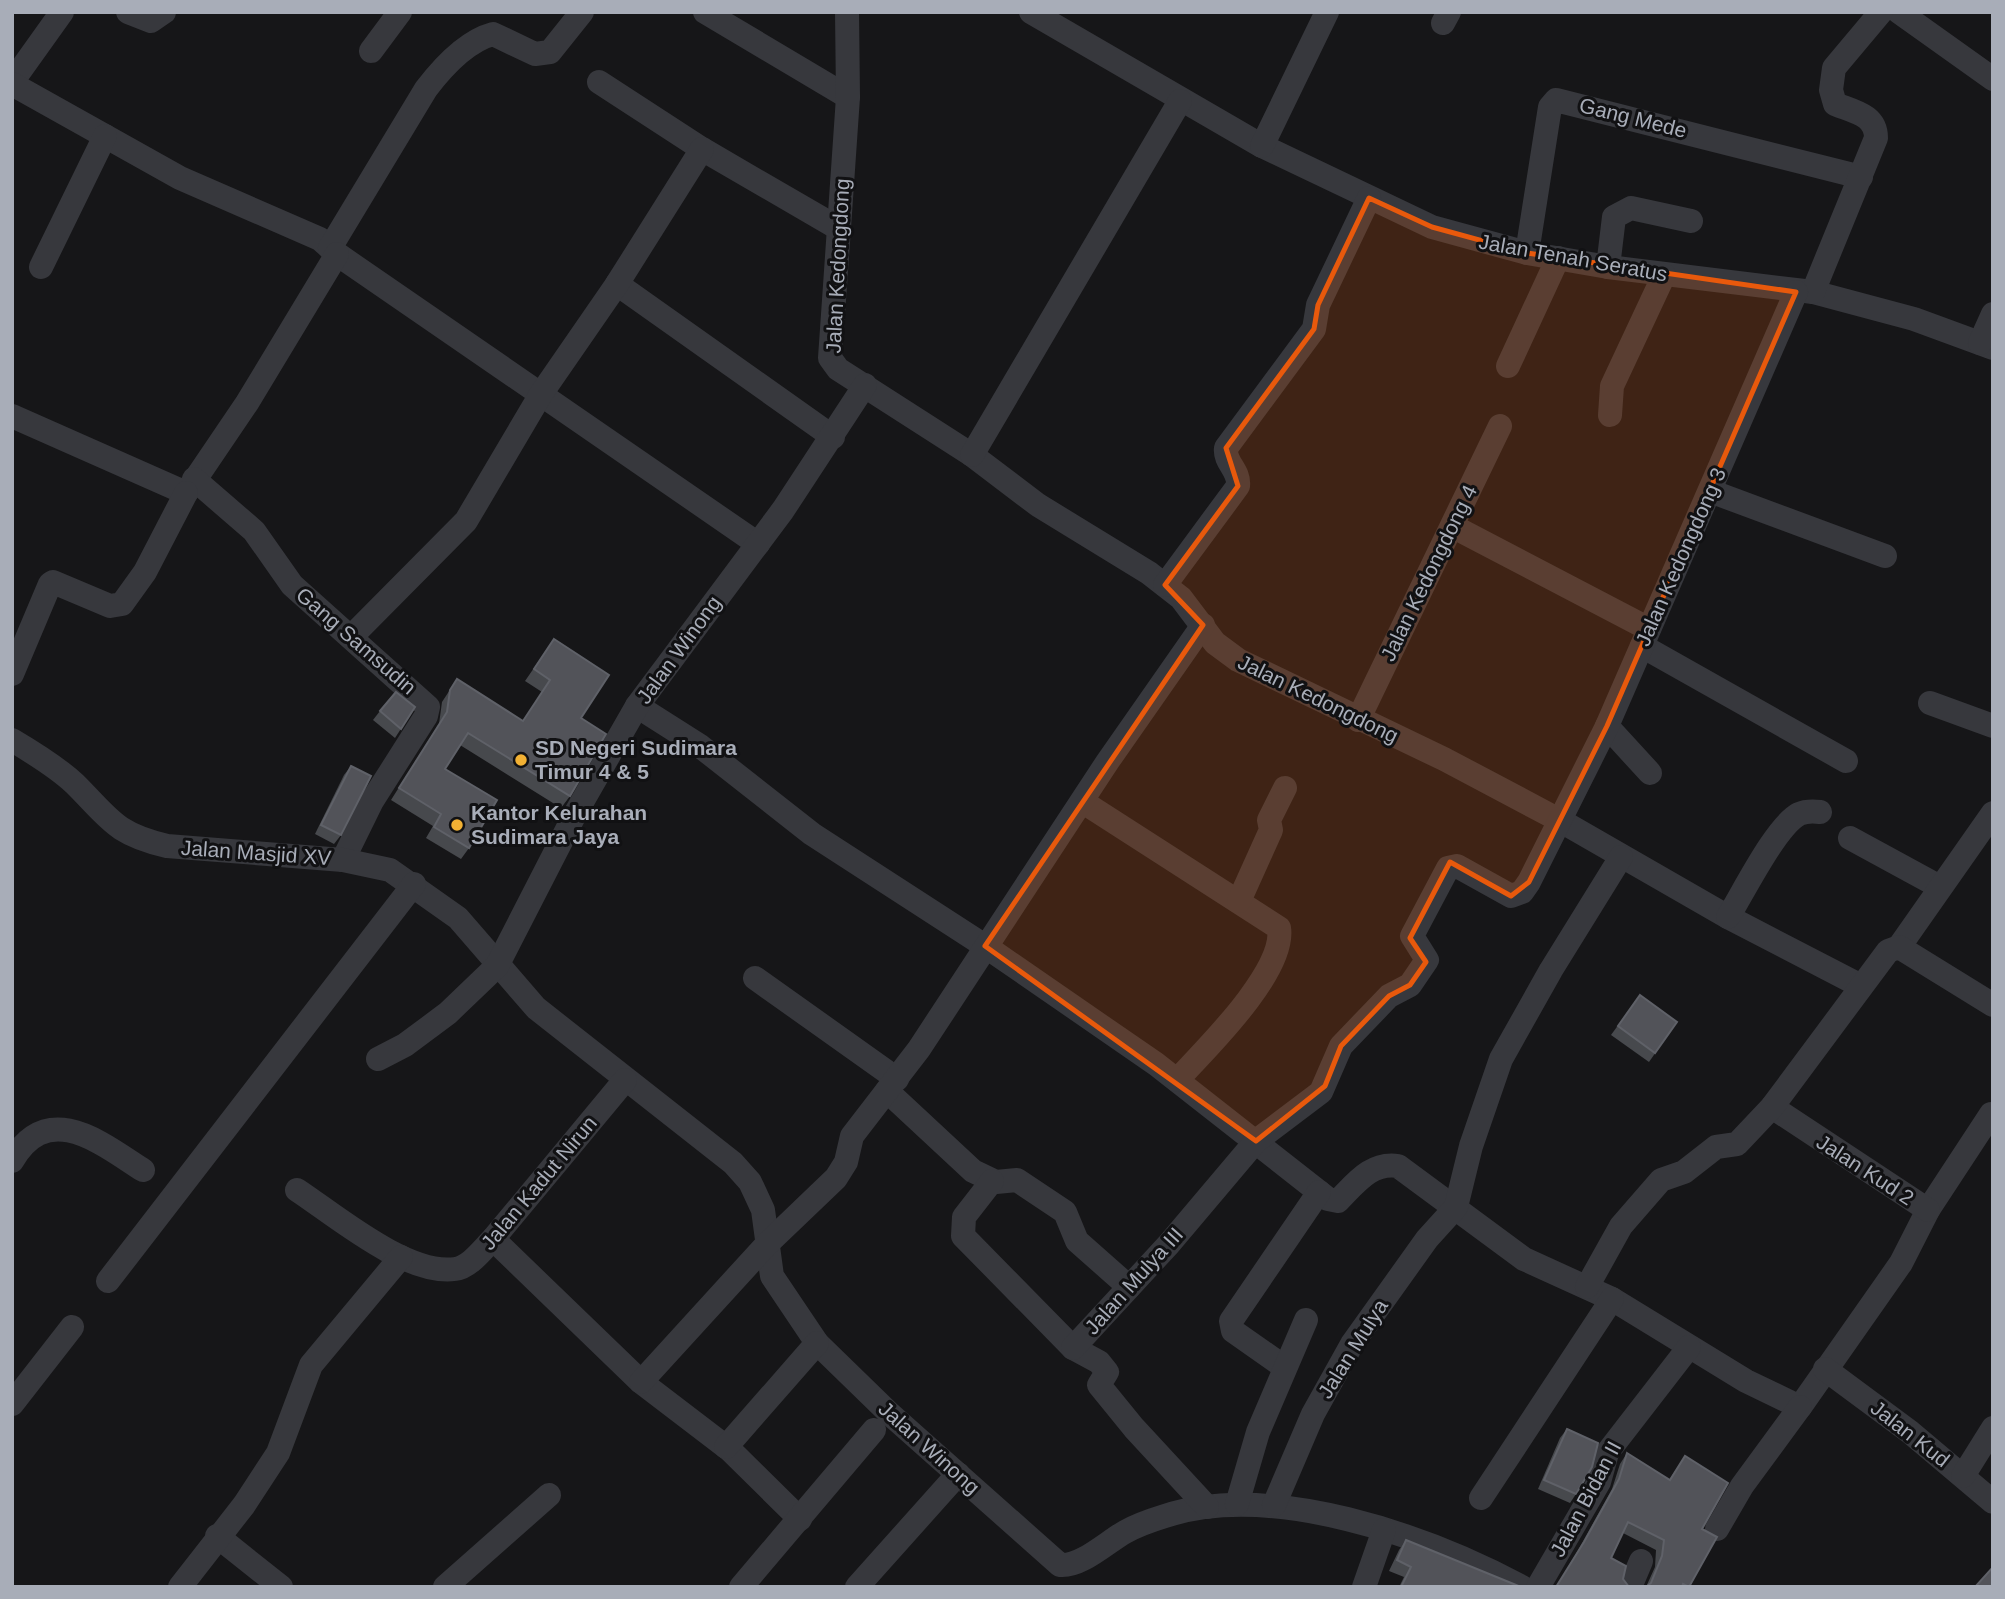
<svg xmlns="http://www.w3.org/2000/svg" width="2005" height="1599" viewBox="0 0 2005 1599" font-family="Helvetica,sans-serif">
<rect width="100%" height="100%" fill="#161618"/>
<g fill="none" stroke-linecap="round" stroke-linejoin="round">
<!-- minor -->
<g stroke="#37383d" stroke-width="24">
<polyline points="128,12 151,21 164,12"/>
<polyline points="705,12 848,97"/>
<polyline points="847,12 848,97 830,358 838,369 972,455 1038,505 1149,573 1181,598 1215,643 1238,660 1444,759 1561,821 1728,917 1861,986"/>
<polyline points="1031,12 1262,146 1432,227 1527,253 1608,267 1813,292 1914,319 1993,348"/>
<polyline points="1899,12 1993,79"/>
<polyline points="1443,23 1449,12"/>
<polyline points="371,51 400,12"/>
<polyline points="12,82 62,12"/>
<polyline points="599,82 702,149 838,228"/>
<polyline points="12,84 180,178 320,239 337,254 758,544"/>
<polyline points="1262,146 1327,12"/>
<path d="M330,248L426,89C442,68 467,41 493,34L535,54L550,52L582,12"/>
<polyline points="1527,253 1550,107 1556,100 1861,177"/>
<polyline points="41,267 105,136"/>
<polyline points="1608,267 1614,217 1631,208 1691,221"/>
<polyline points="617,284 833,437"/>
<path d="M1813,292L1876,138C1876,115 1855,112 1835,104L1831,90L1834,68L1881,12"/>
<polyline points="1980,343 1993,314"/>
<polyline points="1508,366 1558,258"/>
<polyline points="1610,415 1612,386 1664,275"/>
<polyline points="12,416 186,493 247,403 337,254"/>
<polyline points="972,455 1180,101"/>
<polyline points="194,479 254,531 292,585 428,707 426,716 372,801 343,860"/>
<polyline points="1710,491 1885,556"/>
<polyline points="1454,527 1649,629"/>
<path d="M1165,585L1238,486C1240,470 1224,463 1226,448L1314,329L1318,305L1369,198"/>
<polyline points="351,637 466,521 541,394 617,284 702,149"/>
<polyline points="1642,646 1846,761"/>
<polyline points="12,674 50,584 53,582 110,606 122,604 145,572 186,493"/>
<polyline points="1930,703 1993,726"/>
<path d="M637,706L700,746L812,834L985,946L1156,1064L1328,1199L1338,1201C1356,1183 1371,1162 1398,1166L1524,1259L1612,1299L1746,1381L1800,1407L1901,1263L1928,1210L1991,1114"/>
<polyline points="1358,720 1500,426"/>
<polyline points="1607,726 1650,773"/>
<path d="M12,740C34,753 57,767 75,784C110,819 115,834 167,846L343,860L390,870L458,918L536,1008L733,1163L750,1182L763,1210L772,1276L817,1343L890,1414L1060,1565C1081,1567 1107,1542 1125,1532C1137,1525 1152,1520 1165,1516C1272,1481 1427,1536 1522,1587"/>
<path d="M1083,802L1279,928C1286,971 1205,1050 1177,1080"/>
<polyline points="1850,838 1940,887"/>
<polyline points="1239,901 1271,830 1269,820 1285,788"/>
<path d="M1728,917C1743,893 1776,826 1799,814C1806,811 1812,811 1820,812"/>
<polyline points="1899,947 1993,813"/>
<polyline points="755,978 897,1079"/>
<polyline points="378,1059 405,1045 448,1013 497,966 574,816 637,706 783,510 865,385"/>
<polyline points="887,1091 973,1171 996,1182 1017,1180 1065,1212 1077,1241 1129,1287"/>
<polyline points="1772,1107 1928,1210"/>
<path d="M12,1161C48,1099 101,1143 143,1170"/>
<polyline points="992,1181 964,1217 963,1236 1073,1348 1099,1362 1107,1372 1099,1385 1134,1428 1207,1507"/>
<path d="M297,1190C335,1215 407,1276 455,1269C470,1267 482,1250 493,1239L625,1080"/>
<polyline points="493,1239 641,1382 730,1450 800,1519"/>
<polyline points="108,1281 414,884"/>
<polyline points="1587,1287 1621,1226 1661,1180 1684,1172 1716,1147 1737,1144 1772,1107 1888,951 1899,947 1993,1005"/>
<polyline points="1073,1348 1169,1244 1256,1141 1321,1092 1341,1046 1389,996 1410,985 1427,960 1412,936 1448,868 1457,866 1511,896 1522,892 1529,882 1607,726 1796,292"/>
<polyline points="1283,1366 1233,1331 1231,1321 1319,1192"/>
<polyline points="1825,1369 1910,1432 1993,1502"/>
<polyline points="641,1382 767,1244 836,1178 846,1162 852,1136 919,1049 1108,761 1203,625"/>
<polyline points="12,1404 72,1327"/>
<polyline points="726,1447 817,1343"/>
<polyline points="1963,1476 1993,1428"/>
<polyline points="1481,1498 1612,1299"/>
<polyline points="1237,1504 1258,1432 1306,1320"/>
<polyline points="1274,1505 1313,1414 1352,1344 1427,1239 1456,1207 1471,1146 1501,1059 1551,970 1621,857"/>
<polyline points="1717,1529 1742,1486 1800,1407"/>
<polyline points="217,1536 281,1587"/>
<polyline points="180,1587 244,1505 278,1453 311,1365 401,1257"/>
<polyline points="445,1587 549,1495"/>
<polyline points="741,1587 874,1430"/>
<polyline points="857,1587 958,1474"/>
<polyline points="1364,1587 1384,1530"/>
<polyline points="1538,1587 1599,1482 1607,1453 1689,1347"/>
<polyline points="1630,1587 1641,1561"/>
</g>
</g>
<!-- wall -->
<g fill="#47494d">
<polygon points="554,639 581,718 570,796 561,808 460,745 445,769 469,848 461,859 426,838 433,826 391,800 439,724 442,702 457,679 523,721 542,692 525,681"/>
<polygon points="415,707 395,738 373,720 380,711"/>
<polygon points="351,766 341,835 334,844 315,834 344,775"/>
<polygon points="1640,995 1677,1022 1649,1062 1611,1035"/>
<polygon points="1567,1429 1576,1494 1570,1503 1538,1489 1560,1438"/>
<polygon points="1627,1453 1669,1480 1685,1456 1702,1529 1689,1587 1646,1587 1655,1567 1656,1550 1623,1533 1556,1587 1577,1552 1612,1489 1620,1464"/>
<polygon points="1406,1540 1521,1587 1399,1587 1404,1577 1389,1571 1399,1550"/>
</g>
<!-- building -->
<g fill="#525359" stroke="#5f6168" stroke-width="2">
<polygon points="554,639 609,675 581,718 606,734 570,796 468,733 445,769 497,800 469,848 434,827 441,814 399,788 447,712 450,690 457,679 523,721 550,680 534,669"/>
<polygon points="396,692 415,707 401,729 380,711"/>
<polygon points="351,766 371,776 341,835 321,825"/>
<polygon points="1640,995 1677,1022 1655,1053 1618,1026"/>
<polygon points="1567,1429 1598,1443 1592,1467 1576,1494 1544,1480"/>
<polygon points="1627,1453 1670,1480 1685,1456 1728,1483 1702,1529 1717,1537 1689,1587 1683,1584 1682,1587 1646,1587 1651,1583 1662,1556 1664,1540 1628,1522 1611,1558 1626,1566 1623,1579 1629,1587 1556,1587 1584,1542 1619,1479"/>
<polygon points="1406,1540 1521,1587 1401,1587 1411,1567 1397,1560"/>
<polygon points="1993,1567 1993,1587 1975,1587"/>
</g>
<!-- marked area -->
<path fill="#e8590c" fill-opacity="0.2" stroke="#e8590c" stroke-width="5" stroke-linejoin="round" d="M1369,198L1432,227L1527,253L1796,292L1607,726L1529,882L1511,896L1450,862L1410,938L1426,962L1410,985L1389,996L1341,1046L1325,1086L1256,1141L985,946L1203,625L1165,585L1238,486L1226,448L1314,329L1318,305Z"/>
<!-- markers -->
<g fill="#f2b134" stroke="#111113" stroke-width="2.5">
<circle cx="521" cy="760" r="7"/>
<circle cx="457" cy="825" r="7"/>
</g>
<g text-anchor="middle" stroke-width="6" stroke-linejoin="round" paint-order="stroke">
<!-- street labels -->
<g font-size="21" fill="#a8adb8" stroke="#111113">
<text transform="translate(1633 118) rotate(14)" y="7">Gang Mede</text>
<text transform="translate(1573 258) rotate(10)" y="7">Jalan Tenah Seratus</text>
<text transform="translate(838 266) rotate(-87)" y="7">Jalan Kedongdong</text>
<text transform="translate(1681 557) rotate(-66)" y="7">Jalan Kedongdong 3</text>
<text transform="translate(1429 573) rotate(-64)" y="7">Jalan Kedongdong 4</text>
<text transform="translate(356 641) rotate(41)" y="7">Gang Samsudin</text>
<text transform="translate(679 650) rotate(-54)" y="7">Jalan Winong</text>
<text transform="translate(1318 699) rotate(26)" y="7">Jalan Kedongdong</text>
<text transform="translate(256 853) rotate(4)" y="7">Jalan Masjid XV</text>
<text transform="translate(1865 1170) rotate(33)" y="7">Jalan Kud 2</text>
<text transform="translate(539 1183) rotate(-50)" y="7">Jalan Kadut Nirun</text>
<text transform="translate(1134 1281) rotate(-48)" y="7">Jalan Mulya III</text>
<text transform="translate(1353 1349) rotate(-58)" y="7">Jalan Mulya</text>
<text transform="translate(1910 1434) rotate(38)" y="7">Jalan Kud</text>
<text transform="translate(929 1448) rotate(42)" y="7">Jalan Winong</text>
<text transform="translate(1586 1499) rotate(-62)" y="7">Jalan Bidan II</text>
</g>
<!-- poi labels -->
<g font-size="21" font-weight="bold" fill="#a8adb8" stroke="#111113" text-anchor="start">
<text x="535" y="755">SD Negeri Sudimara<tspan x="535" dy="24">Timur 4 &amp; 5</tspan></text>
<text x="471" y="820">Kantor Kelurahan<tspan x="471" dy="24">Sudimara Jaya</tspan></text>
</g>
</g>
<!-- border -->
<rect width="2005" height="1599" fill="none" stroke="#a8adb8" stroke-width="28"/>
</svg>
